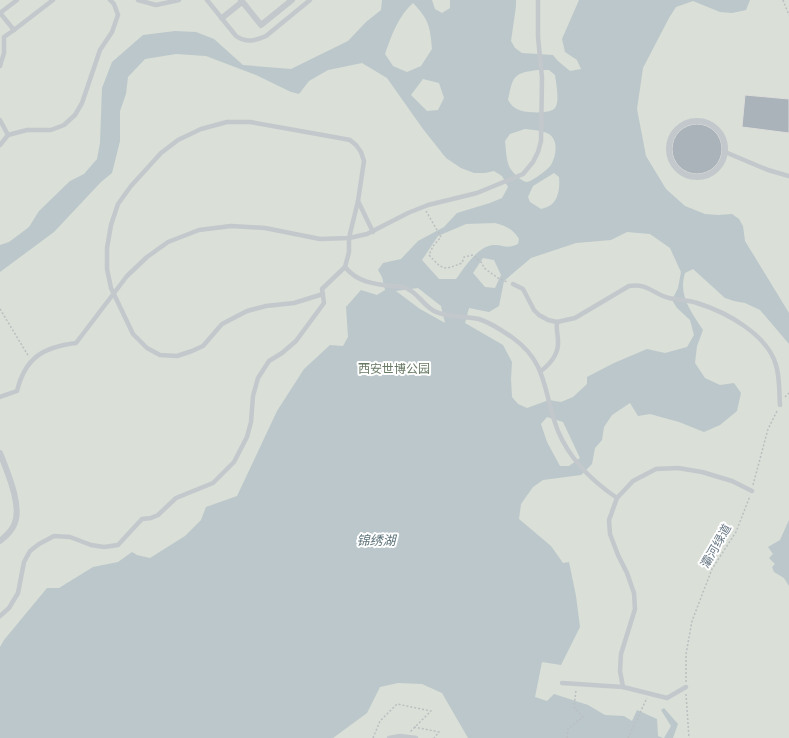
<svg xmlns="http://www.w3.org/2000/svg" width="789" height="738" viewBox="0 0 789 738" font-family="Inter,'Noto Sans SC',sans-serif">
<rect width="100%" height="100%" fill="#fafaf8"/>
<!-- green -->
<rect fill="#dadfd7" x="0" y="0" width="789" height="738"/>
<!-- water -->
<g fill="#bbc7cb" fill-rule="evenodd">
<path d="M382,0H432L435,9L442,13L450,8V0H516V6L511,41L515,48L522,53L553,55L558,61L570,71L581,69L577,60L565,52L562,39L579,0H750L746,10L732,13L720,12L693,1L676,7L669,18L643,68L637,109L646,156L666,189L685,206L705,214L718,215L732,214L739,219L743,226L745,241L789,313V344L760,310L745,303L734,301L725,298L693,269L685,273C678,296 691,311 703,330L697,346L695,363L705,378L720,385L734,383L741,393L737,411L720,425L704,432L679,422L650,414L638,416L630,403L612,415L604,427L602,440L595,448L592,464L581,475L543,480L533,487L521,504L519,519L551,546L563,563L569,562L576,596L580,627L561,665L542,662L535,697L547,701L554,694L588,705L605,715L624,716L632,721L637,710L657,719L658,736L663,738H468L442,693L422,684L398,683L380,687L367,713L333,738H0V647L4,640L47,588H59L93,567L118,562L132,552L137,555L150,558L185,536L201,520L206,507L237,496L277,411L304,369L330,345L343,346L348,337L346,307L361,290L377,295L385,290L382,277L378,270L383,263L401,259L418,241L444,227L457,213L490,203L502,198L508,187L502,176L494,171L485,173H474L461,168L446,158L423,129L387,78L362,63L328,70L309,81L299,94L291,92L256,75L206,56L176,54L145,59L128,77L126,94L120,111V141L112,173L101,182L54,232L0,272V245L9,242L29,227L39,211L70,181L84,174L97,159L100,143L102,88L112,62L143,35L175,31L196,32L214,39L243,65L291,69L348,41L366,22L381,10ZM413,3C429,20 430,26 432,49L421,66L407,72L393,66L385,54C391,36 399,15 413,3ZM538,70H549L555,75C556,82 560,102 555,108C551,114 526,113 519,110C514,108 511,105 508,100C513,76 513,73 538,70ZM423,79L439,83L444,98L438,110L427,111L411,95ZM525,129C533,130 542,130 549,134C559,141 556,156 551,165C548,169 541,174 537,177C533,179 530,182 526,182C521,181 513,173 510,168C506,161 506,149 505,141L510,134ZM554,173L559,177C560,186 559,199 551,205C548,207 544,208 541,209L530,202L528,197L533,186ZM495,223C506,226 513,229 519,239L518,244C506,250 503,244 493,245C477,247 465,267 456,279H439L422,260L438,236L466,224ZM627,232L650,234L670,248L681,272L678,288L672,300L677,308L690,320L694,335L687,347L665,353L647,349L614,363L587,377V384L573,397L561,402L549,400L527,408L518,404L512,397L511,379L512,362L503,345L465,323L469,308L489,312L499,306L504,281L531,258L576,243L611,240ZM483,258L494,260L501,275L495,288L485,287L473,273ZM418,288L441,306L445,323L420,309L396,291ZM547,417L563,422L580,458L569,466H560L547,442L541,424Z"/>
<polygon points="789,520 789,586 784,578 774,572 772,567 775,564 769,558 773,554 768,547 780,540"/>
<polygon points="664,708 678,724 673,738 664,738 671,726 661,710"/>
</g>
<!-- building -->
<g fill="#aab3b9" stroke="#dcdcda">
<polygon points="745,95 789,99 789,133 742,127"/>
<circle cx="697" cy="149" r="25"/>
</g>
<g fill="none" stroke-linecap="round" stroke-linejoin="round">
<!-- path -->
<g stroke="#bbbfc2" stroke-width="1.5" stroke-dasharray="2 2" stroke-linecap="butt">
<polyline points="783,0 789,15"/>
<path d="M426,211L441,237L433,246L429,255C443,271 444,270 462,263L464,257L473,255L482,263L484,268L498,278L507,282"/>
<polyline points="0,309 29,357"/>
<polyline points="785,397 789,393"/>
<polyline points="753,485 768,429 777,411"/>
<polyline points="686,682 686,654 692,621 712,569 736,532 750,496"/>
<polyline points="686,694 689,738"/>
<polyline points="414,727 439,732 434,738"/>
<polyline points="373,738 380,721 397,704 431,711 410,732"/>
<polyline points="567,738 568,729 583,717 574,707 576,690"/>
<polyline points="628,738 647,698"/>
</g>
<!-- service -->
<g stroke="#c3c8cc" stroke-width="4.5">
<polyline points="138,0 156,5 179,0"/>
<path d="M207,0L236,36C246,43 255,41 266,36L310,0"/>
<polyline points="0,13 14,30 53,0"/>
<polyline points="0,13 17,0"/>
<polyline points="0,66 4,53 4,37 14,30"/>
<polyline points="0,120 8,135"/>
<polyline points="0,145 8,135 27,130 51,130 64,125 75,115 82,103 100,50 112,32 118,15 114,4 110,0"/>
<polyline points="725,152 768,170 789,176"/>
<polyline points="358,201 373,232"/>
<path d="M513,284L523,289L534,310L539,315L548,320L557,322L575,318L629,286C648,283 653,294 669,298C678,300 688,300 697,303C726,312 767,334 776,365C780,378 779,392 780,405"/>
<path d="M323,294L294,303L266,306L247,311L222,324L203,346L192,351L177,356L160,355L147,348L133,334L111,288L107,269V248L111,225L118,204L131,186L161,153L178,140L201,129L227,122H250L334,137L350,140L356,145L361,152L364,161L358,201L349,238V252L345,267C357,282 374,284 391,286C396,286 402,286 406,288C418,293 423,305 434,311C447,318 465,316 479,319C491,323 503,331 513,338C549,364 543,394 558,431C570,460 592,481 617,498"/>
<path d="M541,371C550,364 559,354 558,341C558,335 556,329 557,322"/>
<path d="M0,397L17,391C25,358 43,347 76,343L127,276L147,257L168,242L199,230L231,226L265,228L320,239L349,238L367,234L408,213L428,205L477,193L523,174L533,162L538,152L541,141L542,78L538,37V0"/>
<polyline points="0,616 9,608 18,593 24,562 30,551 39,544 54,536 70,537 91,545 104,547 118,545 142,519 151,518 158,515 176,498 213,483 234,462 247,437 251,422 253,396 258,378 269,361 282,353 296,341 324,303 322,289 345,267"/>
<polyline points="562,683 623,687 667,698 686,687"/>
<polyline points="623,687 620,671 621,654 635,609 634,593 627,573 618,555 610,534 609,520 617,498 633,481 656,469 678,468 702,472 732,481 752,491"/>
<polyline points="389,738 400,736 416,738"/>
</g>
<!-- pedestrian -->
<g stroke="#c3c8cc" stroke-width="6">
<polyline points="241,0 261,25 292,0"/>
<polyline points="222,18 242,2"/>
<circle cx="697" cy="149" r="28"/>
<path d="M0,453C7,471 23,507 14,525C11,532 5,537 0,541"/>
</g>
</g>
<g text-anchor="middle" stroke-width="4" stroke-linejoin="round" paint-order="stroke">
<!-- park labels -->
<g font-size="12" fill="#687a64" stroke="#fff">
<text x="394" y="373">西安世博公园</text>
</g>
<!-- street labels -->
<g font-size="12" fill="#657683" stroke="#fff">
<text transform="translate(716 546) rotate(-60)" y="4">灞河绿道</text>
</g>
<!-- water labels -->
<g font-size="13" font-style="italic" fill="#60757c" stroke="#fff">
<text x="376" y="545">锦绣湖</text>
</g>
</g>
</svg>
